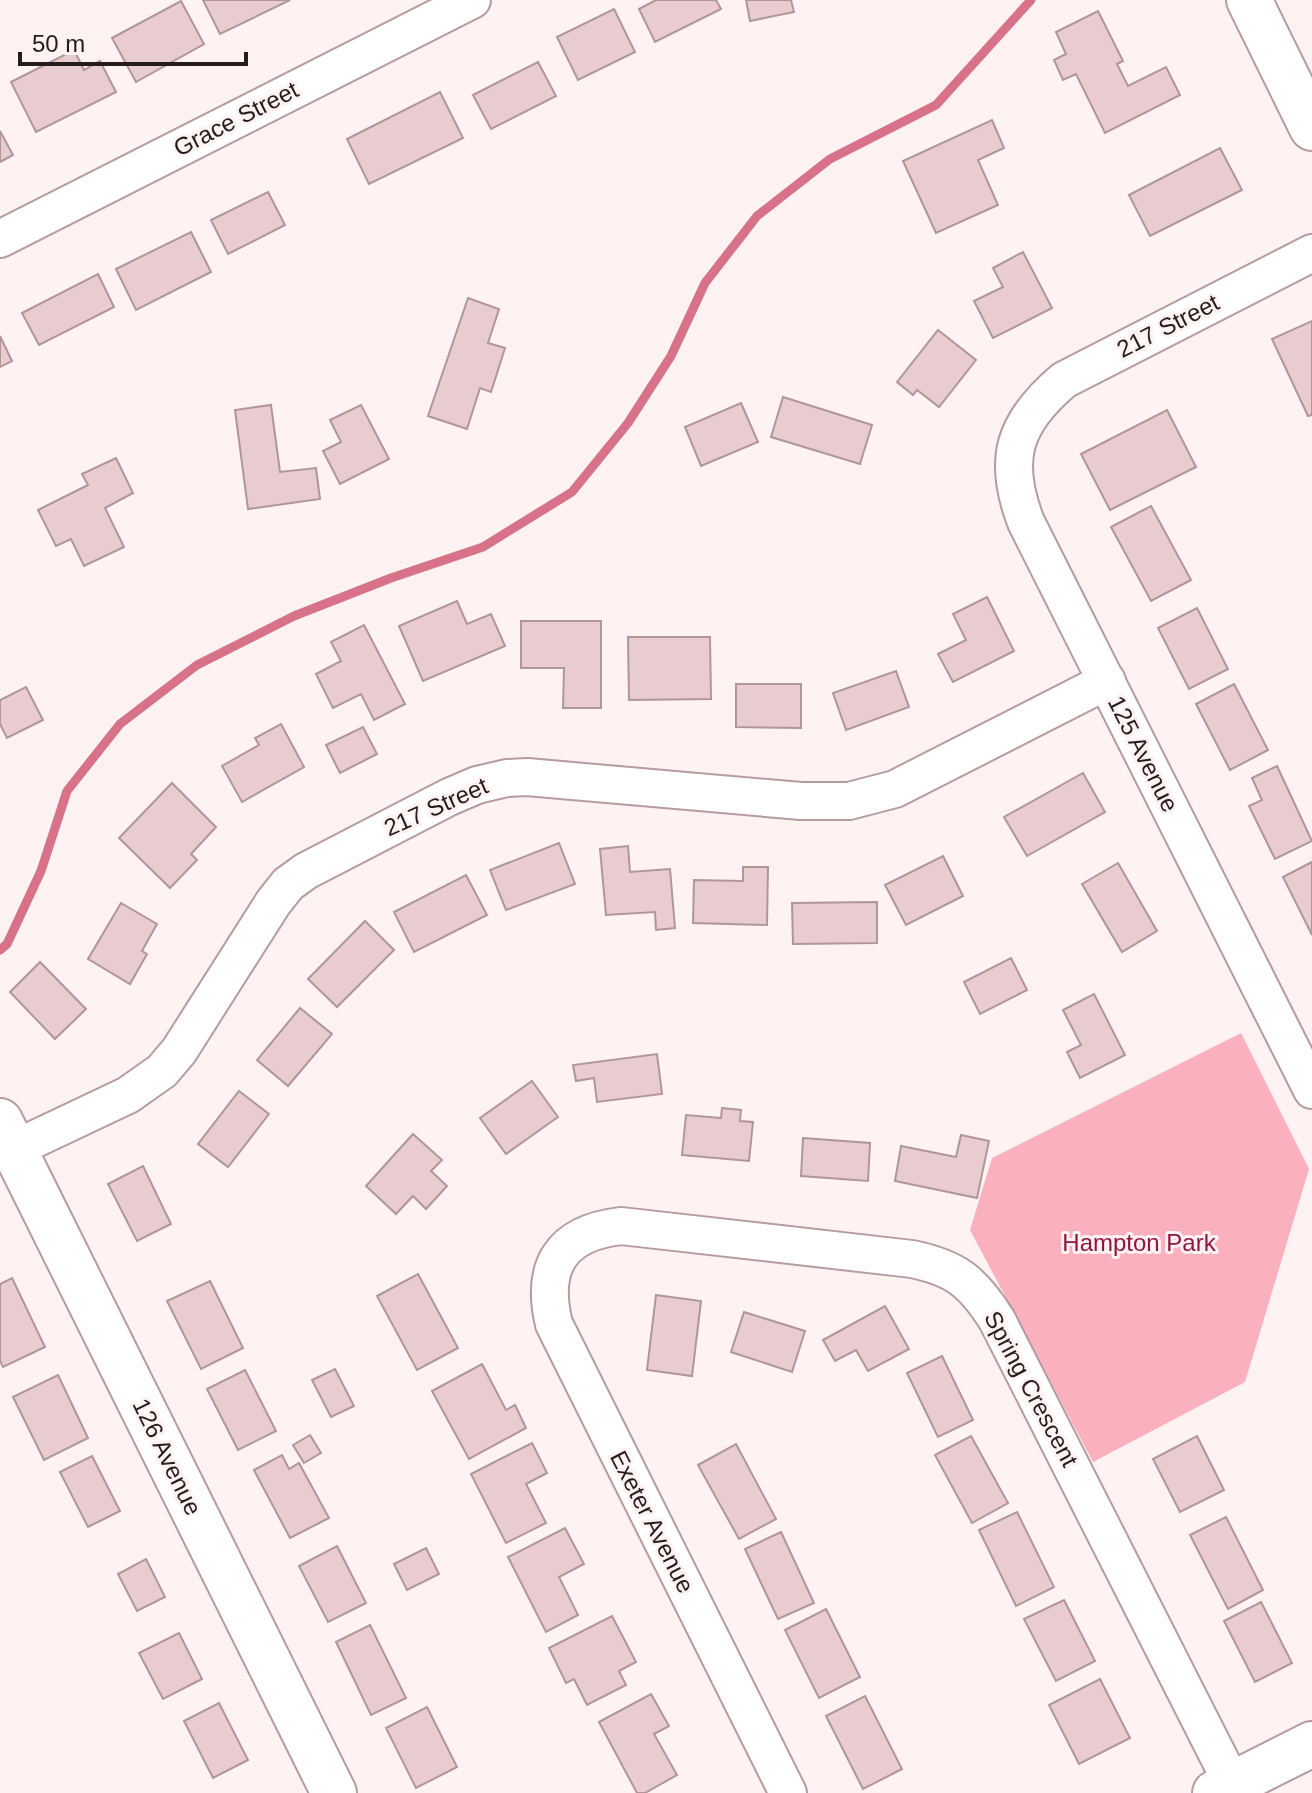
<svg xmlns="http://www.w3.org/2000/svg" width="1312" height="1793" viewBox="0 0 1312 1793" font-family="Helvetica,sans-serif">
<rect width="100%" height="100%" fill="#fef2f3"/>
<!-- green -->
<polygon fill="#fbb0be" points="1241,1033 1309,1169 1245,1382 1093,1462 970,1230 992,1158"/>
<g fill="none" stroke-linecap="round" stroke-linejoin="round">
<!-- stream -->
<polyline stroke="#d77289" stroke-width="9" points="0,950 7,944 41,871 67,791 120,724 197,665 294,616 391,578 483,547 572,492 628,423 671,356 705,283 757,216 830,159 936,105 1031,0"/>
</g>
<!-- building -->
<g fill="#e9ccd0" stroke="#b1959a" stroke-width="2">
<polygon points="203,0 290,0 220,34"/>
<polygon points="656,0 716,0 721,9 655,42 639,9"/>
<polygon points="746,0 791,0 794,12 750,21"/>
<polygon points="181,1 204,44 136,82 112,38"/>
<polygon points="614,9 635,52 578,80 557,37"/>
<polygon points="1098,11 1123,61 1117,64 1128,86 1166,67 1180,95 1105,133 1076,74 1063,80 1054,60 1066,54 1056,32"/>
<polygon points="74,50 84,70 100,61 116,92 36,132 11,82"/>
<polygon points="538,62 556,96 491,129 473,95"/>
<polygon points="440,92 463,138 369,184 347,139"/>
<polygon points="992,120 1004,148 978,160 998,205 936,233 903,161"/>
<polygon points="0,131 13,155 0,162"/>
<polygon points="1220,148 1242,190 1150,236 1129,195"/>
<polygon points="268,192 285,225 228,254 211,220"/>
<polygon points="191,232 211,272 136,310 116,269"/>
<polygon points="1023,252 1052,308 993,338 974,301 1003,287 993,268"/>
<polygon points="98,274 114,307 39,345 22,313"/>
<polygon points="468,298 499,309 488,343 505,348 491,392 480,388 467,429 428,416"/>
<polygon points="1312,321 1312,415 1308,416 1272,339"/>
<polygon points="938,330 976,360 939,407 917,390 913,395 897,382"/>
<polygon points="0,336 12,361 0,367"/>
<polygon points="783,397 872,425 860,464 771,437"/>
<polygon points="741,403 758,442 701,466 685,427"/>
<polygon points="271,405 280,472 316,468 320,499 248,509 235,410"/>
<polygon points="361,405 389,459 340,484 323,451 341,442 330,420"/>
<polygon points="1167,410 1196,467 1110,510 1081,454"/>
<polygon points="116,458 133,493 105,508 124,547 84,566 71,539 56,546 38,510 88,485 82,474"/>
<polygon points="1151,506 1191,580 1151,601 1111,527"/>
<polygon points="987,597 1014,651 953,682 938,654 966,640 953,614"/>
<polygon points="457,601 467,624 491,614 505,646 423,681 399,626"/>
<polygon points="1197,608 1228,669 1189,689 1158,628"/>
<polygon points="521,621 601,621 601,708 563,708 564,668 521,668"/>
<polygon points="364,625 405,704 374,720 361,694 333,708 316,674 341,661 331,642"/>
<polygon points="628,637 710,637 711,699 629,700"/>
<polygon points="896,671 909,707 846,730 833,693"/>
<polygon points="736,684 801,684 801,728 736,727"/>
<polygon points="1234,684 1268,750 1230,770 1196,704"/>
<polygon points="26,687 43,720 7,738 0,724 0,700"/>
<polygon points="281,724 304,767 242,802 222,766 259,745 255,738"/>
<polygon points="363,727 377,754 340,773 326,745"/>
<polygon points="1277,766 1312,841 1275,859 1249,806 1262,800 1252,778"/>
<polygon points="1083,773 1105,812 1027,856 1004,817"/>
<polygon points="172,783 216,827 191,854 197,860 170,888 119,838"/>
<polygon points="559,843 575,884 506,910 490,870"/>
<polygon points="628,846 630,872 670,869 675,928 656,930 655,912 606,915 600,849"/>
<polygon points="943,856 963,896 906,925 885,885"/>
<polygon points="1312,862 1312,935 1283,877"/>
<polygon points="1118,863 1157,931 1122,952 1082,884"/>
<polygon points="743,867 768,867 767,925 693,923 694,880 743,881"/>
<polygon points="466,875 487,915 414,952 394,912"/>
<polygon points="877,902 877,943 793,944 792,903"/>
<polygon points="121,903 157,924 142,951 147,954 130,984 88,959"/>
<polygon points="365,921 394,950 337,1007 308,979"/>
<polygon points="1011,958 1027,990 980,1014 964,982"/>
<polygon points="40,962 86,1009 55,1039 10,992"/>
<polygon points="1094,994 1125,1055 1080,1078 1067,1052 1081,1045 1063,1010"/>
<polygon points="300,1008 332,1034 288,1086 257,1060"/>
<polygon points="657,1054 662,1094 597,1102 594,1078 576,1081 573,1065"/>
<polygon points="532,1081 558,1117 506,1154 480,1118"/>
<polygon points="239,1091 269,1114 228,1167 198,1144"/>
<polygon points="722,1108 741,1110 740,1121 753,1122 749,1161 682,1155 686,1115 721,1118"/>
<polygon points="413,1134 442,1160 431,1171 447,1186 426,1209 413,1196 396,1214 366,1186"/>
<polygon points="961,1135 989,1141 977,1198 895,1181 901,1146 956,1157"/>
<polygon points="803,1138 870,1143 868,1181 801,1176"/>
<polygon points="143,1166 171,1224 137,1241 108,1184"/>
<polygon points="418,1274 458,1348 417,1370 377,1296"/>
<polygon points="12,1278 45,1347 3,1367 0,1361 0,1284"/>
<polygon points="210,1281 243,1348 201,1369 167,1301"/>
<polygon points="656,1295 701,1301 692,1376 647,1370"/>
<polygon points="885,1306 909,1349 868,1371 856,1350 835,1361 823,1340"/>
<polygon points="744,1312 805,1331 792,1372 731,1352"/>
<polygon points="942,1356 973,1420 938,1437 907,1373"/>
<polygon points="482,1364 506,1410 515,1405 526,1428 469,1459 432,1391"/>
<polygon points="335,1369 354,1406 331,1417 312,1380"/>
<polygon points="245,1370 276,1431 238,1450 207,1389"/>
<polygon points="58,1375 88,1438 44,1460 13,1397"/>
<polygon points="310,1435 321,1453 304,1463 293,1445"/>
<polygon points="971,1436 1008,1503 972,1523 935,1455"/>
<polygon points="1197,1436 1224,1490 1180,1512 1153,1459"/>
<polygon points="532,1443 547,1473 526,1484 546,1523 506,1543 471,1474"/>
<polygon points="736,1444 776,1519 739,1539 698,1465"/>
<polygon points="282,1455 289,1469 299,1463 329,1518 290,1538 254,1470"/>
<polygon points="92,1456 120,1511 88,1527 60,1472"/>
<polygon points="1017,1512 1054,1587 1016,1606 979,1530"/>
<polygon points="1226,1517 1263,1590 1228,1609 1190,1535"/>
<polygon points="565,1528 584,1564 559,1577 578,1615 546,1632 508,1557"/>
<polygon points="781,1532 814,1603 778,1619 745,1549"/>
<polygon points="337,1546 366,1603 328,1622 299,1566"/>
<polygon points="426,1548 439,1574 407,1590 394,1564"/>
<polygon points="146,1559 165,1597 137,1611 118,1574"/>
<polygon points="1064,1600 1095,1661 1056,1681 1024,1619"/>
<polygon points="1261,1602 1292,1663 1255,1682 1224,1621"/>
<polygon points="826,1609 860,1677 819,1698 785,1630"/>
<polygon points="612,1616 636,1662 619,1671 626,1685 587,1705 574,1679 566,1683 549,1648"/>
<polygon points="370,1625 406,1698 371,1715 336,1642"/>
<polygon points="179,1633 202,1679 163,1699 139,1653"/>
<polygon points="1100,1679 1130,1738 1079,1764 1049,1705"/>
<polygon points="651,1694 669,1726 654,1734 677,1775 645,1793 637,1793 599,1722"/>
<polygon points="865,1696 902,1769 863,1789 826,1716"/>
<polygon points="219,1703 248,1760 213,1778 184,1721"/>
<polygon points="427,1707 457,1767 416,1788 386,1728"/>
</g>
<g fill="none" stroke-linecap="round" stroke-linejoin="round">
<defs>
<g id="minor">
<polyline points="0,239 472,0"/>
<path d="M1312,253L1064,380C1013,423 1002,460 1026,522L1312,1090"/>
<polyline points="14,1149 128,1095 162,1071 179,1051 273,903 288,884 306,871 449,797 477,785 507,778 527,777 801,801 849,801 895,789 1107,681"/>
<path d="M788,1793L554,1324C540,1266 561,1233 621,1226L912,1259C956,1268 973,1282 997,1320L1237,1793"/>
</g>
<g id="tertiary">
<polyline points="1249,0 1312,128"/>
<polyline points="0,1121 334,1793"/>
</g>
<polyline id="secondary" points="1215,1793 1312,1744"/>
</defs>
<!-- minor casing -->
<use href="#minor" stroke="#b69b9f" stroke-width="40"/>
<!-- tertiary casing -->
<use href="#tertiary" stroke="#b69b9f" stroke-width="48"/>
<!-- secondary casing -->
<use href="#secondary" stroke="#b69b9f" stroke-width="48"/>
<!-- minor -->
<use href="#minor" stroke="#fff" stroke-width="36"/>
<!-- tertiary -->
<use href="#tertiary" stroke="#fff" stroke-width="44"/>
<!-- secondary -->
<use href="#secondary" stroke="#fff" stroke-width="44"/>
</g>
<g text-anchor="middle" stroke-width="6" stroke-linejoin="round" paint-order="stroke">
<!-- street labels -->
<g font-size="24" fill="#261c1e" stroke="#fef2f3">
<text transform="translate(236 119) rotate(-27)" y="8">Grace Street</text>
<text transform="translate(1168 326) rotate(-27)" y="8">217 Street</text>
<text transform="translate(1143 754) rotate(63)" y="8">125 Avenue</text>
<text transform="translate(436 807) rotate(-24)" y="8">217 Street</text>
<text transform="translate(1031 1389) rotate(62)" y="8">Spring Crescent</text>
<text transform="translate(167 1457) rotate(64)" y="8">126 Avenue</text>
<text transform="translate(652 1522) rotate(63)" y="8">Exeter Avenue</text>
</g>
<!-- park labels -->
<g font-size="24" fill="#911541" stroke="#fef2f3">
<text x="1139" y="1251">Hampton Park</text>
</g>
</g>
<!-- scale -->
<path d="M20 52v12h226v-12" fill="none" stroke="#261c1e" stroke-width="4"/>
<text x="32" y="52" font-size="24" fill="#261c1e" stroke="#fef2f3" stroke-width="6" paint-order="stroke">50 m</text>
</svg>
